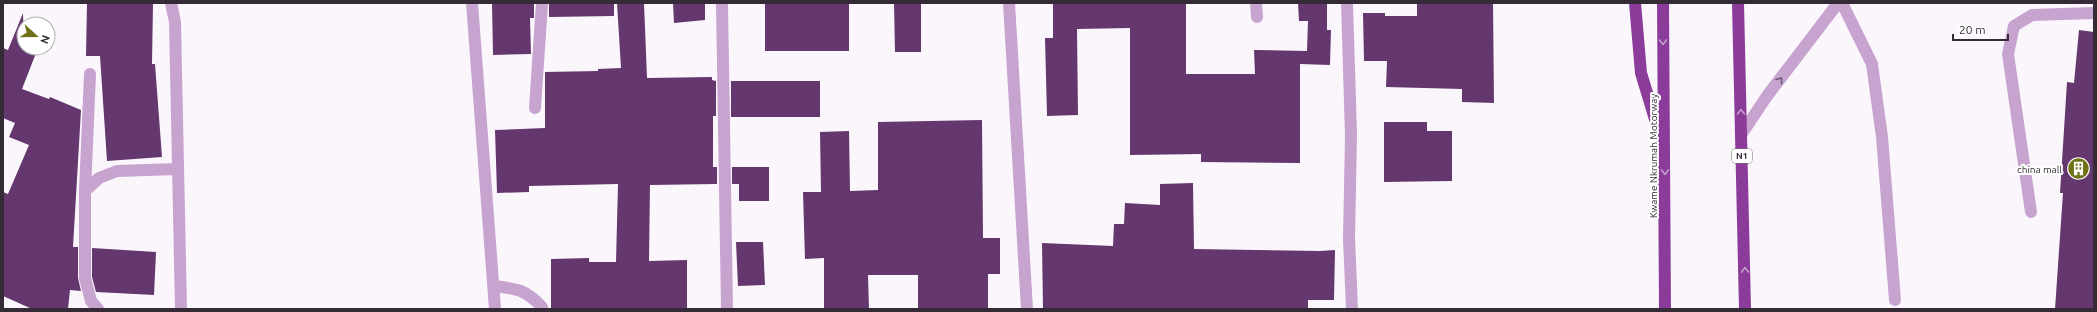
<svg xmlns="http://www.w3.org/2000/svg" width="2097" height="312" viewBox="0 0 2097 312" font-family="Ubuntu,sans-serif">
<rect width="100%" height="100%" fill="#fbf6fc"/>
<!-- building -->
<g fill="#64376e">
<polygon points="87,3 153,3 152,64 155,64 162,157 107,161 100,56 86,56"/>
<polygon points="492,3 534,3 534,18 530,18 531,54 493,55"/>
<polygon points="549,3 614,3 614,16 549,17"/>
<polygon points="617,3 644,3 647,78 712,77 712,80 716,81 716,116 713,116 713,167 717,167 717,184 650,185 649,261 687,260 687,309 551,309 551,259 589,258 589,262 616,262 618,184 529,186 529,192 497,193 495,130 545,128 545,72 598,71 598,69 621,68"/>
<polygon points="673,3 705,3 705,20 674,23"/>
<rect x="765" y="3" width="84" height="48"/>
<polygon points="894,3 921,3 921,52 895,52"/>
<polygon points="1053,3 1186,3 1186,74 1255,74 1254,50 1307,51 1308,21 1299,21 1298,3 1327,3 1327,30 1331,30 1330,65 1300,64 1300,163 1201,162 1201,154 1130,155 1130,28 1077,29 1078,115 1047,116 1045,38 1053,38"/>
<polygon points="1417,3 1493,3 1494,103 1462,102 1462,89 1386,87 1387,61 1364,61 1363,13 1385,13 1385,16 1417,16"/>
<polygon points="23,13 24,48 38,48 22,89 49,99 50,97 81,110 73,247 78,247 78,278 81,291 70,290 68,309 32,309 3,296 3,192 8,194 29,145 9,137 15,123 3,118 3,48 8,50"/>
<polygon points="2079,30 2094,32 2094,309 2055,309 2063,193 2060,193 2067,82 2074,83"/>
<rect x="731" y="81" width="89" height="36"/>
<polygon points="982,120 983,238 1000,238 1000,274 988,274 988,309 918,309 918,275 868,275 869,309 824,309 824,258 805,259 803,192 821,192 820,132 849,131 850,191 878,190 878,122"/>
<polygon points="1384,122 1427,122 1427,131 1452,131 1452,181 1384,182"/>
<polygon points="732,167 769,167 769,201 739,201 739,184 732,184"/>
<polygon points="1193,183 1194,249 1320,251 1335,250 1334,300 1308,300 1308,309 1043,309 1042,243 1113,246 1114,224 1124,224 1125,203 1160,205 1160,184"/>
<polygon points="736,242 763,242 765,285 738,286"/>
<polygon points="92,248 156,252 154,295 96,292 92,277"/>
</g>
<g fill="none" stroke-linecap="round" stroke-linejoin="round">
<!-- minor -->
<g stroke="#c7a3cf" stroke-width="12">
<polyline points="171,3 175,22 181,309"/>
<polyline points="472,3 495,309"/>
<polyline points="722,3 727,309"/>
<polyline points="1009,3 1027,309"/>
<polyline points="1256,3 1257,17"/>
<polyline points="1347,3 1351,135 1349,239 1352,309"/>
<polyline points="1842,3 1872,64 1882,137 1895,300"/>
<polyline points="90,74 85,191 85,278 91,301 98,309"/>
<polyline points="535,108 542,3"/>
<polyline points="1741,135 1767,96 1838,3"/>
<polyline points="85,191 99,178 117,171 177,169"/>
<polyline points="2031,212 2008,54 2014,26 2032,15 2094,13"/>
<path d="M494,286C517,289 525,289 542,307"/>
</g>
<!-- highway -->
<g stroke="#8b3c9b" stroke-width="12">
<polyline points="1635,3 1641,73 1661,139"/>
<polyline points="1663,3 1665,309"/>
<polyline points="1738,3 1745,309"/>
</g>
</g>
<!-- one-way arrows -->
<defs><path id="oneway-chevron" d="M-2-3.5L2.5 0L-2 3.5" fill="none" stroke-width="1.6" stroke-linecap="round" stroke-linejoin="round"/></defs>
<g stroke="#c59ecd">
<use href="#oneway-chevron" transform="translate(1663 42) rotate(89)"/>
<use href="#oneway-chevron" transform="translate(1741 112) rotate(-91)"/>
<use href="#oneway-chevron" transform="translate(1665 172) rotate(90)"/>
<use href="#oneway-chevron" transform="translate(1745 270) rotate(-91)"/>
</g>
<use stroke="#6f5b74" href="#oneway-chevron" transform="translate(1780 80) rotate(-53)"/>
<!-- icons -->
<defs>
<symbol id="building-disc" viewBox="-11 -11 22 22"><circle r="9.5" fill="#707216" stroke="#fff"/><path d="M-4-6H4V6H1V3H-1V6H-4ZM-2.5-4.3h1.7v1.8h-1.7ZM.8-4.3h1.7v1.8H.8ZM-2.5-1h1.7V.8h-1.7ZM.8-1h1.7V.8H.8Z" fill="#fff"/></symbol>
</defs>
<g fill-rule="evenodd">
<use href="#building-disc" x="2066" y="156" width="25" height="25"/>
</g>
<g text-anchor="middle" stroke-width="4" stroke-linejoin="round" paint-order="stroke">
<!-- shield labels -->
<rect fill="#fff" stroke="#726b73" stroke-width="1" x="1732" y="149" width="20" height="14" rx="3"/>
<g font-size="9" font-weight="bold" fill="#352b37">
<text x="1742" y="159">N1</text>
</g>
<!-- street labels -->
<g font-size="10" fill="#352b37" stroke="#fff">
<text transform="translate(1653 156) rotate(-90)" y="4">Kwame Nkrumah Motorway</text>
</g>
<!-- poi labels -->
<g font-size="10" fill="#352b37" stroke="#fff" text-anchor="end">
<text x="2062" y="173">china mall</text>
</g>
</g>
<!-- border -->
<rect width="2097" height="312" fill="none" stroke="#352b37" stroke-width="8"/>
<!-- north arrow -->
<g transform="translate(36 36) rotate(111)"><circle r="19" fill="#ffffff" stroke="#aeaaaf"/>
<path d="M0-3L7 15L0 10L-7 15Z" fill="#707216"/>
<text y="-6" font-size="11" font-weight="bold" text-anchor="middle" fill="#352b37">N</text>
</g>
<!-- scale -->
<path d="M1953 34v6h55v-6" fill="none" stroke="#352b37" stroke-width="2"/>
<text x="1959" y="34" font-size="12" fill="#352b37" stroke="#ffffff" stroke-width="3" paint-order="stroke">20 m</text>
</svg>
